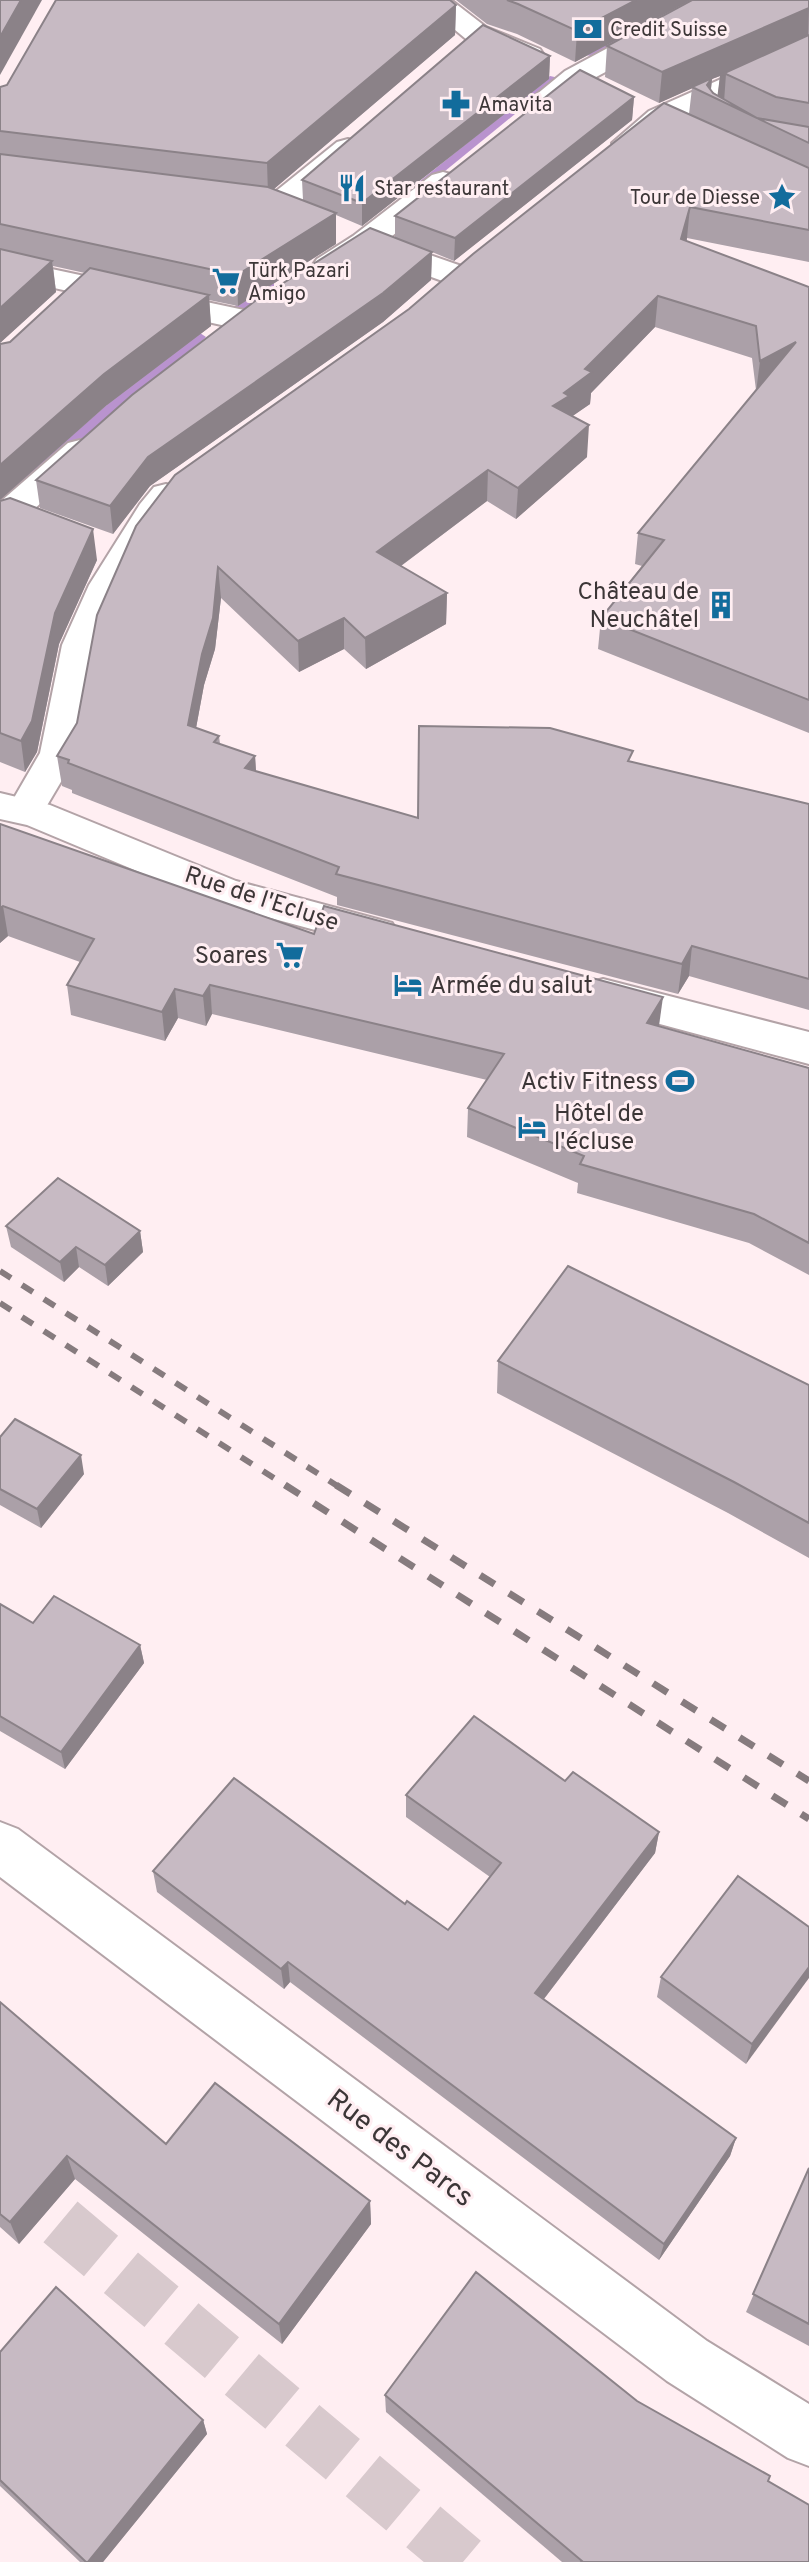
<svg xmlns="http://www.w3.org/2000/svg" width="809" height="2562" viewBox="0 0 809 2562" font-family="Overpass,sans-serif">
<rect width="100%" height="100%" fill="#ffeef2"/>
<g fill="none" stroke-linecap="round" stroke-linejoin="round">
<!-- stream -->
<g fill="#b993ce" fill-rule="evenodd">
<polygon points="625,34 630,37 629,39 595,57 586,55"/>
<polygon points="550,76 559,78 423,189 415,189 415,185"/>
<polygon points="270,281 274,282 274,286 240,312 232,312 232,308"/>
<polygon points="200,333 206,337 204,339 102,421 4,509 0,510 0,499 118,395"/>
</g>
<!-- highway-tunnel -->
<polyline stroke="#d8c9cd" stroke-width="53" stroke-dasharray="53 26" stroke-linecap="butt" points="0,2171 465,2562"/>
<defs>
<g id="street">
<polygon points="419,0 451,0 486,27 540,49 544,55 540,61 530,64 466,39"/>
<polygon points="697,0 732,0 728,6 585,83 545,114 535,117 525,114 520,108 565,71"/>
<polygon points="809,40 809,60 669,123 638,149 627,152 616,149 612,143 649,111"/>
<polygon points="348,139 359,142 363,148 359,154 287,214 276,216 265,214 261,207 265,200 337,142"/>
<path d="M443,172L454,175L458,181L454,187L387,240L470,269L475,276L470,283L459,285L448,283L368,254C351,265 338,278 317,273L312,266L317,259L353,236L432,175Z"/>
<polygon points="0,258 244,310 255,313 260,320 255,327 244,330 0,276"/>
<polygon points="80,440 92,443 97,450 92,457 12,529 0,532 0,502 68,443"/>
<polygon points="166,484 178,487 183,495 145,547 115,605 98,645 78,753 39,819 26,823 13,819 7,810 40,753 62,645 89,585 140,504 154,487"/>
</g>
<g id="secondary">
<polygon points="0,793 50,805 236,881 392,923 398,933 392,943 378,947 211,902 27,825 0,819"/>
<polygon points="603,979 809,1032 809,1064 589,1005 583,994 589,983"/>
<polygon points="0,1822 18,1829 707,2341 809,2404 809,2466 788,2458 667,2381 0,1877"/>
</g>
</defs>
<!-- street casing -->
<use href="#street" stroke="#b3a3a7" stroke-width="4"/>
<!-- secondary casing -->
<use href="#secondary" stroke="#b3a3a7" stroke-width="4"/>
<!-- street -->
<use href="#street" fill="#fff" fill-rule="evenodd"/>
<!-- secondary -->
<use href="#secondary" fill="#fff" fill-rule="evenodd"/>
<!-- rail-far1 -->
<g stroke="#867b7e" stroke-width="6" stroke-dasharray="13 13" stroke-linecap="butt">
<polyline points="0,1271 339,1487"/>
<polyline points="0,1303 288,1487"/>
</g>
<!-- rail -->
<g stroke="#867b7e" stroke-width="7" stroke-dasharray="17 17" stroke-linecap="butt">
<polyline points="285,1485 809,1819"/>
<polyline points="336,1485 809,1781"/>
</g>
</g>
<!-- wall -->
<g fill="#aba0a8" fill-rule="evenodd">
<polygon points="456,0 691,0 575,62 517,34 487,24"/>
<path d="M809,0V262L687,238V241L809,287V733L598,649L601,618L642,566L635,564L638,533L756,390L752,358L655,327L591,393L590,404L572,416L587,457L516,519L487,501L401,566L447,593L446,624L366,669L344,649L299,672L221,598L215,649L204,685L196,728L219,736L220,744L255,756L256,771L418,818L632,762L809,804V1010L689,976L678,994L337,905V897L72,793V790L62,786L57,756L77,723L97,615L689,114L692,88L659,103L605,77L607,46ZM720,76L718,96L711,90L712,79Z"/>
<polygon points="456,5 455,35 274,189 303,200 302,180 550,56 549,79 362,226 336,215 336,244 238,306 209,300 211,326 107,405 10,342 85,273 53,266 56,292 0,343 0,87"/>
<polygon points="634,97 632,120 454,261 432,252 431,280 383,322 150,486 113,534 40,508 36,480 395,238 395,216"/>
<polygon points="0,501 97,560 59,644 37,752 25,772 0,762"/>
<polygon points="0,824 314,934 809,1068 809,1275 749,1243 577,1193 578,1183 467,1137 468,1108 487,1080 212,1014 206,1026 178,1018 165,1041 71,1015 67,985 80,962 8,936 0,943"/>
<polygon points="6,1226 140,1231 143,1252 108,1286 79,1267 64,1282 11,1247"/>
<polygon points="498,1361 809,1385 809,1558 728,1513 497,1393"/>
<polygon points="0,1437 84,1474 41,1528 0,1505"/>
<polygon points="0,1604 33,1623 140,1645 144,1663 65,1769 0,1731"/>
<polygon points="565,1781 659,1832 655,1853 544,1999 736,2138 730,2156 659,2260 290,1982 284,1989 157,1892 153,1871 405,1904 448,1930 490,1877 406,1817 406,1795"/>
<polygon points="809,1927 746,2064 657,1997 661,1977"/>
<polygon points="0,2002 166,2144 370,2201 371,2224 282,2344 75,2179 19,2244 0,2227"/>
<polygon points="809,2168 809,2346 746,2312"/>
<polygon points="0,2352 203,2420 207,2434 103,2562 80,2562 0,2486"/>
<polygon points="385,2395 637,2401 768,2481 809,2562 562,2562 386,2412"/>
</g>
<!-- shaded-wall -->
<g fill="#8b8288">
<polygon points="21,0 42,0 0,75 0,37"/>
<polygon points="636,0 691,0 575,62 577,31"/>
<polygon points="456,5 455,35 268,194 267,163"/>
<polygon points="809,8 808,37 726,74 724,102 717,99 720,76 712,79 710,96 707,85 711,80 659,103 662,72"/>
<polygon points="550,56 549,79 362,226 362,203"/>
<polygon points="634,97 632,120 454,261 455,238"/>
<polygon points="690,207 687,238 678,270 681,239"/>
<polygon points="336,213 336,244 238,306 237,275"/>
<polygon points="432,252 431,280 383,322 150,486 113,534 110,506 148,457"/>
<polygon points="52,261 56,292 0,343 0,308"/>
<polygon points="209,295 211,326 107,405 0,500 0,465 104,374"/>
<polygon points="658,296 655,327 591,393 590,404 567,420 553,406 585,369"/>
<polygon points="796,342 756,392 760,361"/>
<polygon points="589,425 587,457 516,519 518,488"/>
<polygon points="488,470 487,501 378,583 377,552"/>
<polygon points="93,529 97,560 59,644 37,752 25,772 21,741 55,613"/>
<polygon points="218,567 221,598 215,649 204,685 191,755 188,725"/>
<polygon points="447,593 446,624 366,669 365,638"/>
<polygon points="344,618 344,649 299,672 298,641"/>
<polygon points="255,756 257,787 245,768"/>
<polygon points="3,906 8,936 0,943 0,908"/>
<polygon points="692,946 689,976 678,994 682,964"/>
<polygon points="210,985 212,1014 206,1026 203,996"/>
<polygon points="175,989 178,1018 165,1041 162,1012"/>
<polygon points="663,997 659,1026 647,1023"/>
<polygon points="140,1231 143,1252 108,1286 105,1265"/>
<polygon points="76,1247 79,1267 64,1282 60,1262"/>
<polygon points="81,1455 84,1474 41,1528 37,1509"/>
<polygon points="140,1645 144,1663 65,1769 61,1752"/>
<polygon points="659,1832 655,1853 533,2013 535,1993"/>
<polygon points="288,1962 290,1982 284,1989 281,1969"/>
<polygon points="809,1967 809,1978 746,2064 752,2044"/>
<polygon points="736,2138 730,2156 659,2260 664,2244"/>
<polygon points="67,2156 75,2179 19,2244 10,2222"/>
<polygon points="370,2201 371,2224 282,2344 279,2324"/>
<polygon points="203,2420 207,2434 103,2562 88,2562"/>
</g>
<!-- building -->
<g fill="#c7bac3" stroke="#8b8288" stroke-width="2">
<polygon points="0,0 21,0 0,37"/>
<polygon points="56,0 450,0 456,5 267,163 0,131 0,87 7,85"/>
<polygon points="507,0 636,0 577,31 518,4"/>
<polygon points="692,0 809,0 809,8 662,72 607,46"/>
<polygon points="483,25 550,56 362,203 302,180"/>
<polygon points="809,35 809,103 776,97 726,74 720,75"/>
<polygon points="580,70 634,97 455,238 395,216"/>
<polygon points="712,78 707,85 713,93 757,118 809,127 809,143 692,87"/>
<polygon points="664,103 809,168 809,230 690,207 681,239 809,287 809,700 601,618 664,540 638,533 796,342 760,361 756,326 658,296 585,369 592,372 564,393 569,396 553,406 589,425 518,488 488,470 377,552 447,593 365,638 344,618 298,641 218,567 213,618 202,654 188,725 219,736 214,742 255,756 245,768 418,818 419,726 550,728 633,751 628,761 809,804 809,979 692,946 682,964 336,874 339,867 68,763 69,760 57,756 77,723 97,615 136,526 175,475 409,309 473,254"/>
<polygon points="0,154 268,187 336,213 237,275 0,224"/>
<polygon points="370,228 432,252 383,293 148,457 110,506 36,480 132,395 255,301"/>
<polygon points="0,249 52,261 0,308"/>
<polygon points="90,268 209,295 104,374 0,465 0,344 10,342"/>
<polygon points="10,498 93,529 55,613 32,721 21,741 0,733 0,501"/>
<polygon points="0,824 314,934 324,906 663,997 647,1023 809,1068 809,1243 754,1214 580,1164 584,1156 468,1108 504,1054 210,985 203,996 175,989 162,1012 67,985 94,939 3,906 0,908"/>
<polygon points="58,1178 140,1231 105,1265 76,1247 60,1262 6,1226"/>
<polygon points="568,1266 809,1385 809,1523 734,1482 498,1361"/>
<polygon points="15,1419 81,1455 37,1509 0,1489 0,1437"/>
<polygon points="54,1596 140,1645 61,1752 0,1716 0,1604 33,1623"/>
<polygon points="474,1716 565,1781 573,1772 659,1832 535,1993 736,2138 664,2244 288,1962 281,1969 153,1871 234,1778 405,1904 407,1901 448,1930 501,1863 406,1795"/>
<polygon points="738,1876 809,1927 809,1967 752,2044 661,1977"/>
<polygon points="0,2002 166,2144 215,2083 370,2201 279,2324 67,2156 10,2222 0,2214"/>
<polygon points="809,2168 809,2324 753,2294"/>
<polygon points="476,2272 637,2401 770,2476 768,2481 809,2505 809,2562 581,2562 582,2561 385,2395"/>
<polygon points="56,2287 203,2420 88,2562 86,2562 0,2480 0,2352"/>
</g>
<!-- icons -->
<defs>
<symbol id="bank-bare" viewBox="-9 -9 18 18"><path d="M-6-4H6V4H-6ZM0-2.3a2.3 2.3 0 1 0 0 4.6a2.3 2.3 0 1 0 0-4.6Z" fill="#126c9c" stroke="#ffeef2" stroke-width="2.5" paint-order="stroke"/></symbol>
<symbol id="pharmacy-bare" viewBox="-9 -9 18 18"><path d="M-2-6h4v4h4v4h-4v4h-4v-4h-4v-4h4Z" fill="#126c9c" stroke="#ffeef2" stroke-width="2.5" paint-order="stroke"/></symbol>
<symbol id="restaurant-bare" viewBox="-9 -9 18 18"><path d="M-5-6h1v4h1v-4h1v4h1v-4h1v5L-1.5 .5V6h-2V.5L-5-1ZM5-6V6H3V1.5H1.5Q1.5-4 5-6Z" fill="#126c9c" stroke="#ffeef2" stroke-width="2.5" paint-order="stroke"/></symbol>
<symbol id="sight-bare" viewBox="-9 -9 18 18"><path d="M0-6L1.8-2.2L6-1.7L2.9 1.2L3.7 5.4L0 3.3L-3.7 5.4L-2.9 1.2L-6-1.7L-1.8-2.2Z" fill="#126c9c" stroke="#ffeef2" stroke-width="2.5" paint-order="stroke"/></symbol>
<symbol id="supermarket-bare" viewBox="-9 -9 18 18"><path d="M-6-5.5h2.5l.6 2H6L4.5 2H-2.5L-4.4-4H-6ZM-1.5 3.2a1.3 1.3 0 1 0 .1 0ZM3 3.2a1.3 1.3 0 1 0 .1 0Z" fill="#126c9c" stroke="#ffeef2" stroke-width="2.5" paint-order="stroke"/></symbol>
<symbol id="building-bare" viewBox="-9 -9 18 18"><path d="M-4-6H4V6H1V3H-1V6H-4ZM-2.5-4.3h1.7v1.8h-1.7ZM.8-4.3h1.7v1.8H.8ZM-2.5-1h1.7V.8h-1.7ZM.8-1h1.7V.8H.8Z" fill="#126c9c" stroke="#ffeef2" stroke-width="2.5" paint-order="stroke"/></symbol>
<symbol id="hotel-bare" viewBox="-9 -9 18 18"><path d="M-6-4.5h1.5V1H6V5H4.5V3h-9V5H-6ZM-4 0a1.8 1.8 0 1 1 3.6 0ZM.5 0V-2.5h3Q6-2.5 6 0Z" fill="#126c9c" stroke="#ffeef2" stroke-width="2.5" paint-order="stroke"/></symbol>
<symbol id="stadium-bare" viewBox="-9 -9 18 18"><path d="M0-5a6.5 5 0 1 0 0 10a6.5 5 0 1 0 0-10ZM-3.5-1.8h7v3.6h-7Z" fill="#126c9c" stroke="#ffeef2" stroke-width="2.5" paint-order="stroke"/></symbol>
</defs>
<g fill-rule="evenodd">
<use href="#bank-bare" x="568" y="9" width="40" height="40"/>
<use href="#pharmacy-bare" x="436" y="84" width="40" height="40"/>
<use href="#restaurant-bare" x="332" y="168" width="40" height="40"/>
<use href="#sight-bare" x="762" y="177" width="40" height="40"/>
<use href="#supermarket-bare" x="206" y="261" width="40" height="40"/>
<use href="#building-bare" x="701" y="585" width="40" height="40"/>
<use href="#supermarket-bare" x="270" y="935" width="40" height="40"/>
<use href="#hotel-bare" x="388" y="965" width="40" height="40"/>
<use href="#stadium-bare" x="660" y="1061" width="40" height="40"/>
<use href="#hotel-bare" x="512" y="1107" width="40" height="40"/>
</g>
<g text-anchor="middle" stroke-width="6" stroke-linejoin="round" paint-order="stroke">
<!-- far-poi labels -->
<g font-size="20" fill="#3c3637" stroke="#ffeef2" text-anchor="start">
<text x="610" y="36">Credit Suisse</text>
<text x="478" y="111">Amavita</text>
<text x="374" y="195">Star restaurant</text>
<text x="760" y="204" text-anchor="end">Tour de Diesse</text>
<text x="248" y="277">Türk Pazari<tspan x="248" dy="23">Amigo</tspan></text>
</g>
<!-- poi labels -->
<g font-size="24" fill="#3c3637" stroke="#ffeef2" text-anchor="end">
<text x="699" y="599">Château de<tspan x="699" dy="28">Neuchâtel</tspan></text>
<text x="268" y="963">Soares</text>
<text x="430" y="993" text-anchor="start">Armée du salut</text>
<text x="658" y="1089">Activ Fitness</text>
<text x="554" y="1121" text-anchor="start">Hôtel de<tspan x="554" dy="28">l'écluse</tspan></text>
</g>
<!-- street labels -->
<g font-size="24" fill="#3c3637" stroke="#ffeef2">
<text transform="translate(262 898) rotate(18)" y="8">Rue de l'Ecluse</text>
</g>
<!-- near-street labels -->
<g font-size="28" fill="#3c3637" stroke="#ffeef2">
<text transform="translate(401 2147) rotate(37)" y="10">Rue des Parcs</text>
</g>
</g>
</svg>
